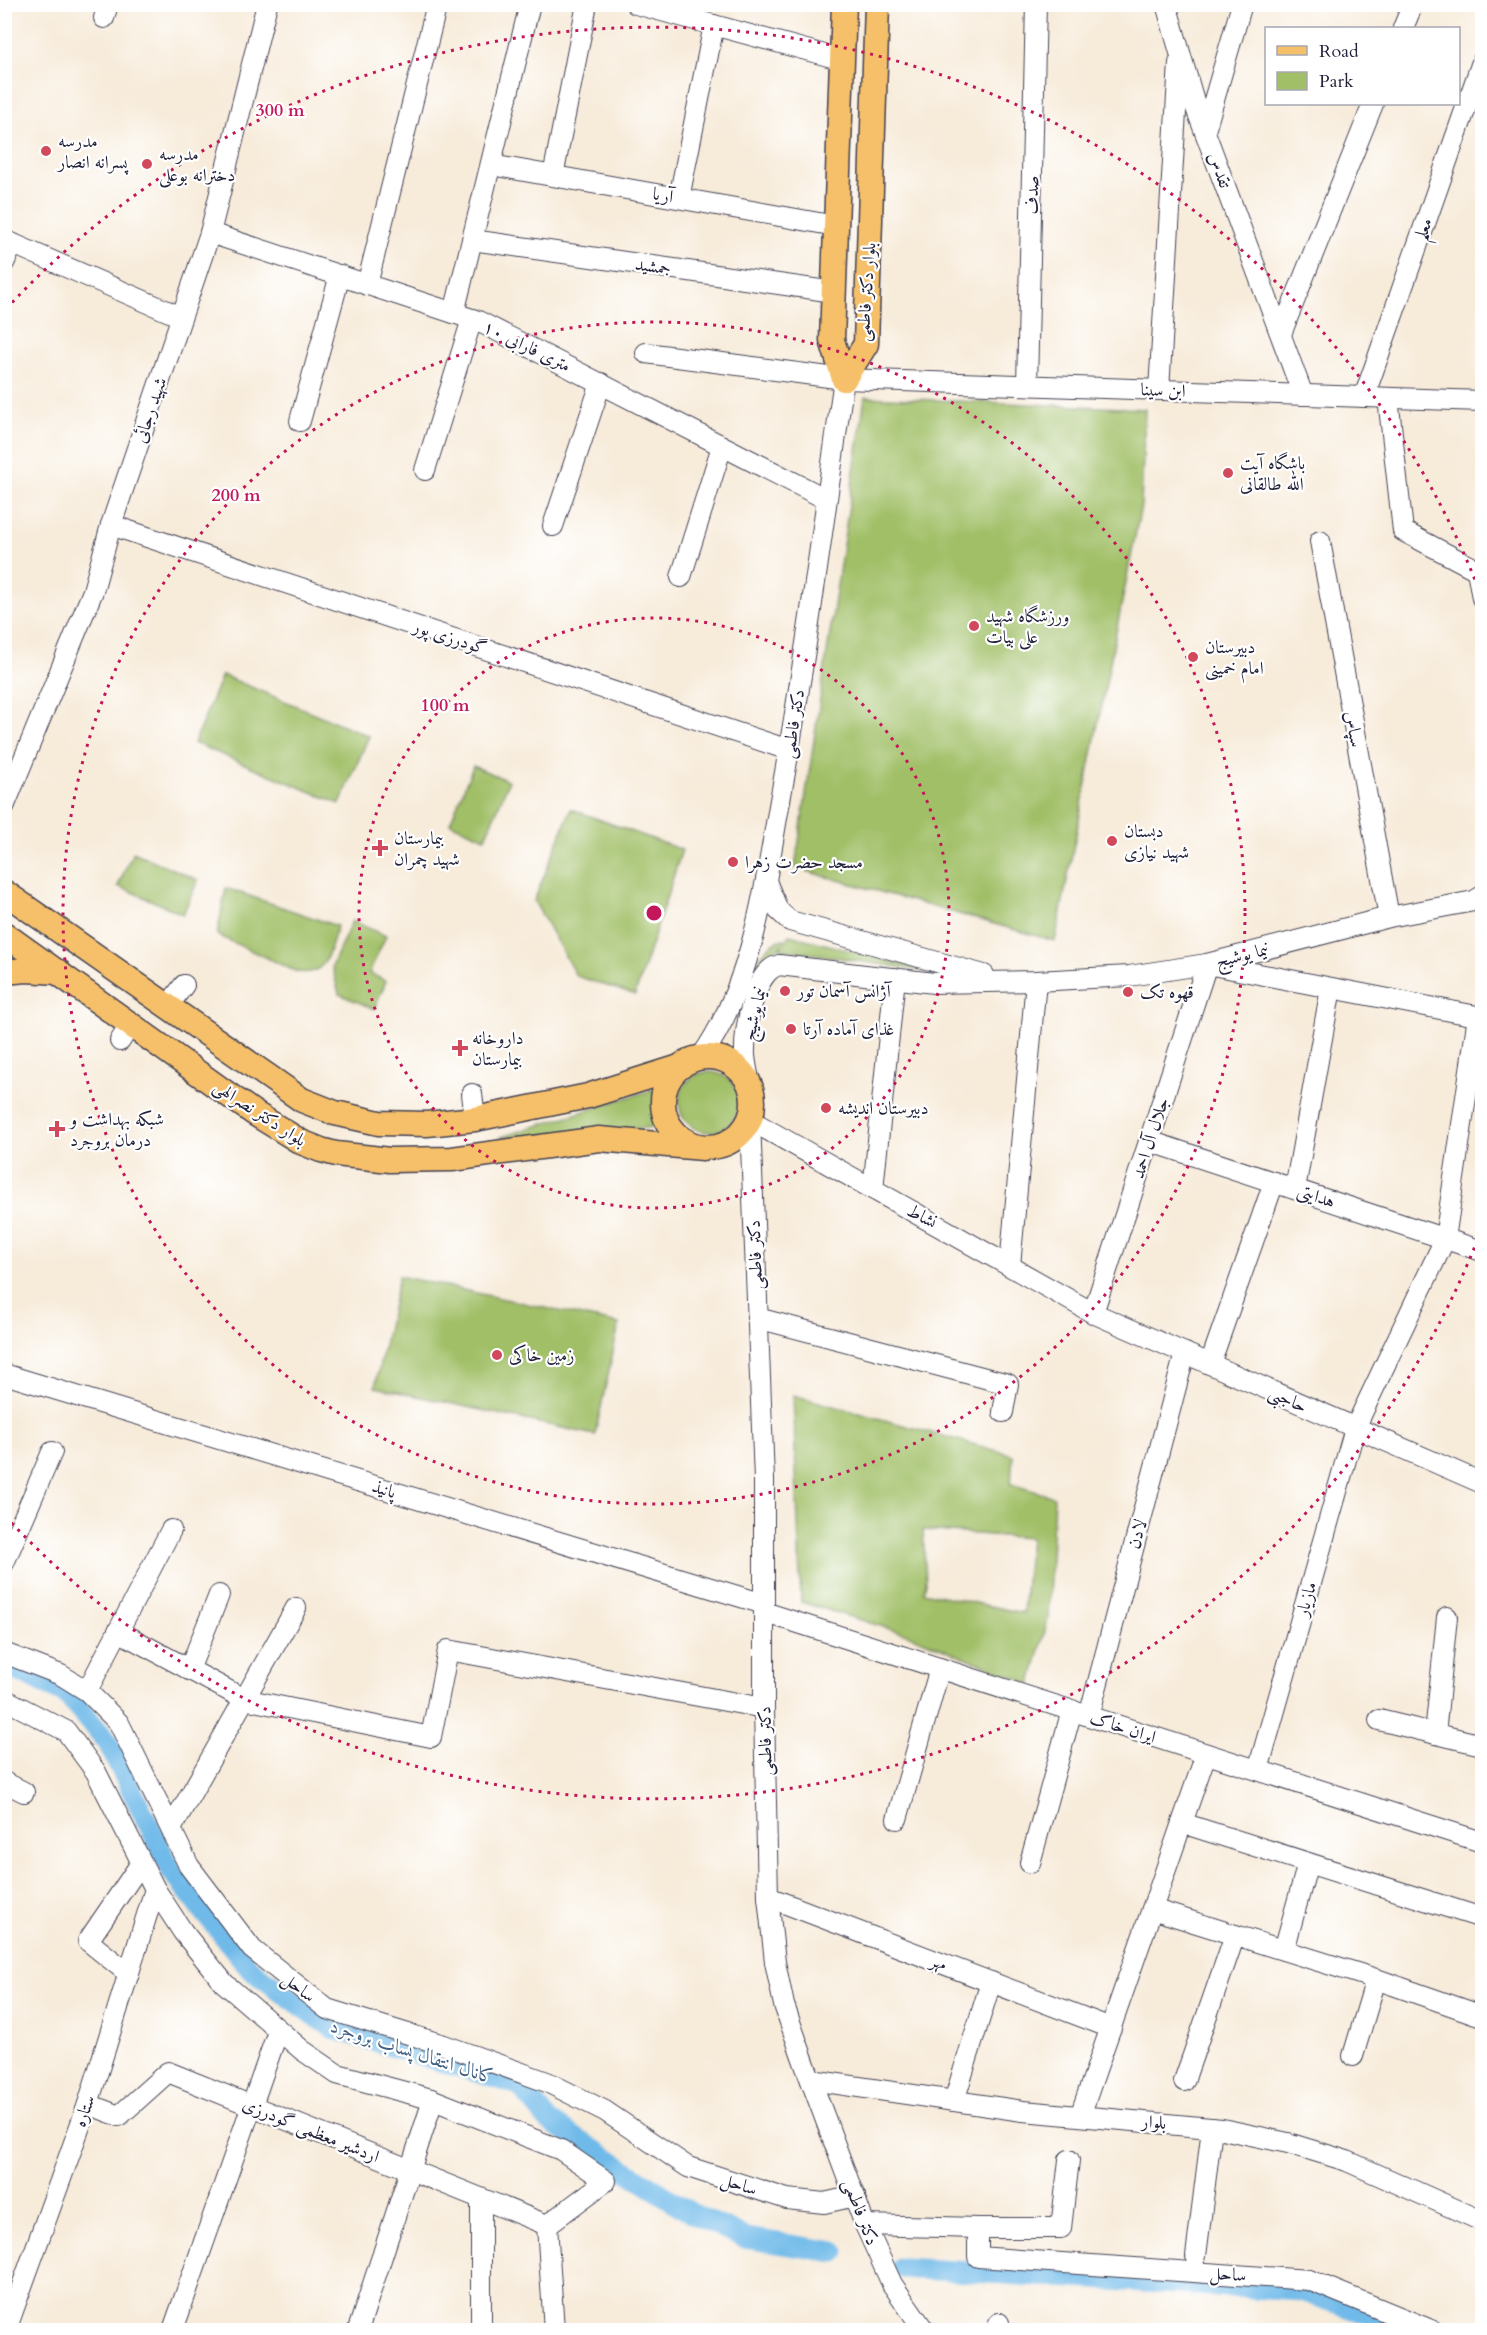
<svg xmlns="http://www.w3.org/2000/svg" width="1487" height="2335" viewBox="0 0 1487 2335" font-family="Cardo,Amiri,serif">
<rect width="100%" height="100%" fill="#fff"/>
<filter id="ink" filterUnits="userSpaceOnUse"><feTurbulence type="fractalNoise" baseFrequency=".0167" numOctaves="2"/><feDisplacementMap in="SourceGraphic" scale="12" xChannelSelector="R" yChannelSelector="G"/><feConvolveMatrix kernelMatrix="1 2 1 2 8 2 1 2 1" color-interpolation-filters="sRGB"/></filter>
<filter id="wash" filterUnits="userSpaceOnUse"><feTurbulence type="fractalNoise" baseFrequency=".008" numOctaves="4" result="noise"/><feDisplacementMap in="SourceGraphic" scale="24" xChannelSelector="R" yChannelSelector="G"/><feGaussianBlur stdDeviation="1.35" result="paint"/><feColorMatrix in="noise" values="0 0 0 0 0 0 0 0 0 0 0 0 0 0 0 0 0 1.4 0 .05"/><feComposite in="paint" operator="in"/></filter>
<g filter="url(#wash)">
<rect width="100%" height="100%" fill="#f7ebd9"/>
<!-- green -->
<g fill="#a0bf66" stroke="#617050" stroke-width="1.5" fill-rule="evenodd">
<polygon points="865,397 1145,409 1141,506 1055,941 795,868"/>
<polygon points="222,675 369,736 340,804 194,743"/>
<polygon points="473,766 509,781 485,838 450,823"/>
<polygon points="571,809 682,850 635,995 576,976 534,901"/>
<polygon points="133,852 198,880 183,914 118,886"/>
<path d="M226,888L337,926C330,949 327,980 295,971L217,935Z"/>
<polygon points="352,921 386,936 369,973 386,981 374,1009 339,994 332,966"/>
<path d="M789,935L944,974L780,949L783,944L764,958L741,1028L738,1027C746,1001 754,943 784,939L785,941Z"/>
<circle cx="709" cy="1102" r="30"/>
<polygon points="655,1089 659,1127 498,1138"/>
<polygon points="399,1276 619,1324 595,1435 375,1387"/>
<path d="M793,1395L1013,1455L1011,1484L1054,1497L1048,1619L1031,1684L907,1634L801,1602ZM923,1530L1030,1538L1023,1613L923,1592L926,1583Z"/>
</g>
<g fill="none" stroke-linecap="round" stroke-linejoin="round">
<!-- canal -->
<g stroke="#70bae9" stroke-width="21">
<polyline points="4,1665 66,1694 107,1741 172,1872 250,1969 334,2029 519,2085 548,2120 691,2213 745,2238 835,2252"/>
<polyline points="901,2268 1302,2291 1377,2317"/>
</g>
</g>
</g>
<g filter="url(#ink)">
<g fill="none" stroke-linecap="round" stroke-linejoin="round">
<defs>
<g id="minor">
<polyline points="636,4 843,60"/>
<polyline points="1166,4 1196,108 1303,395"/>
<polyline points="104,18 108,4"/>
<polyline points="1403,28 1413,4"/>
<polyline points="1205,131 1242,4"/>
<polyline points="491,165 836,226"/>
<polyline points="553,176 587,4"/>
<polyline points="679,198 714,25"/>
<polyline points="210,233 478,321 826,499"/>
<polyline points="4,240 181,317"/>
<polyline points="472,240 834,292"/>
<polyline points="4,263 13,244"/>
<polyline points="367,285 437,4"/>
<polyline points="454,313 530,4"/>
<polyline points="1281,334 1373,104"/>
<polyline points="646,353 844,379 1482,401"/>
<polyline points="1027,385 1036,4"/>
<polyline points="1159,390 1179,63"/>
<polyline points="1364,397 1482,62"/>
<polyline points="1388,398 1403,531 1477,570 1482,598"/>
<polyline points="300,421 340,275"/>
<polyline points="425,470 472,319"/>
<polyline points="111,525 789,750"/>
<polyline points="553,526 601,383"/>
<polyline points="1320,541 1389,917"/>
<polyline points="681,577 722,446"/>
<polyline points="4,807 93,591 111,525 210,233 267,4"/>
<polyline points="766,881 778,910 790,921 984,975"/>
<polyline points="168,1006 184,985"/>
<polyline points="120,1041 131,1024"/>
<path d="M701,1057C754,982 765,883 781,795C806,657 824,517 844,379"/>
<path d="M750,1084C748,1075 746,1065 745,1056C744,1032 753,972 779,965L934,983L1036,981L1129,976L1207,964L1389,917L1474,901L1482,896"/>
<polyline points="472,1094 475,1119"/>
<polyline points="750,1120 764,1480 764,1708 768,1897 775,1962 784,2005 804,2062 865,2225 892,2284 924,2330"/>
<polyline points="750,1120 1093,1313 1482,1483"/>
<polyline points="1149,1141 1482,1251"/>
<polyline points="873,1189 895,978"/>
<polyline points="1295,1189 1331,988"/>
<polyline points="1010,1266 1036,981"/>
<polyline points="1093,1313 1207,964 1482,1017"/>
<polyline points="757,1318 1008,1384 1003,1412"/>
<polyline points="1210,1364 1274,1182"/>
<polyline points="4,1374 764,1604"/>
<polyline points="4,1563 52,1452"/>
<polyline points="764,1612 1482,1842"/>
<polyline points="118,1631 244,1699 431,1737 448,1650 764,1708"/>
<polyline points="4,1653 61,1675 87,1691 119,1723 189,1866 252,1949 327,2009 444,2045 547,2082 605,2111 688,2167 787,2199 824,2203 855,2196"/>
<polyline points="189,1670 219,1595"/>
<polyline points="87,1691 171,1530"/>
<polyline points="4,1699 66,1731 96,1772 155,1889 183,1932 224,1983 302,2050 337,2074 431,2099 561,2150 606,2181 547,2225"/>
<polyline points="1089,1716 1185,1353"/>
<polyline points="1379,1720 1482,1745"/>
<polyline points="1435,1734 1447,1617"/>
<polyline points="1258,1770 1355,1428 1445,1239 1478,1016"/>
<polyline points="4,1782 24,1792"/>
<polyline points="897,1819 940,1668"/>
<polyline points="1182,1823 1482,1918"/>
<polyline points="171,1829 296,1608"/>
<polyline points="1030,1863 1072,1710"/>
<polyline points="768,1897 1111,2028"/>
<polyline points="1152,1909 1376,1979 1482,2016"/>
<polyline points="1284,1950 1308,1863"/>
<polyline points="129,1974 88,1941 141,1863"/>
<polyline points="1353,2056 1376,1979"/>
<polyline points="811,2080 1023,2111 1222,2129 1288,2143 1347,2161 1482,2221"/>
<polyline points="1184,2081 1235,1935"/>
<polyline points="954,2101 991,1982"/>
<polyline points="88,2104 119,2116 168,2072 547,2225"/>
<polyline points="1080,2116 1206,1754"/>
<polyline points="481,2199 481,2330"/>
<polyline points="547,2225 554,2330"/>
<polyline points="865,2225 978,2228 978,2257 1309,2280 1431,2330"/>
<polyline points="978,2228 1061,2228 1069,2160"/>
<polyline points="1196,2256 1212,2128"/>
<polyline points="6,2330 88,2104 155,1889"/>
<polyline points="173,2330 278,2031"/>
<polyline points="358,2330 433,2100"/>
<polyline points="998,2330 999,2323"/>
</g>
<g id="major">
<polyline points="844,379 866,344 877,4"/>
<polyline points="844,379 832,340 844,4"/>
<polyline points="4,892 302,1100 335,1113 379,1123 427,1124 475,1119 588,1096 680,1067"/>
<polyline points="4,934 254,1113 301,1142 321,1150 336,1154 390,1160 452,1159 599,1139 703,1148"/>
<polyline points="4,972 26,970 59,972"/>
<circle cx="708" cy="1102" r="45"/>
</g>
</defs>
<!-- minor casing -->
<use href="#minor" stroke="#424053" stroke-width="22"/>
<!-- major casing -->
<use href="#major" stroke="#424053" stroke-width="27"/>
<!-- minor -->
<use href="#minor" stroke="#fff" stroke-width="20"/>
<!-- major -->
<use href="#major" stroke="#f6c06b" stroke-width="24"/>
</g>
</g>
<!-- distance rings -->
<g fill="none" stroke="#c2185b" stroke-width="3" stroke-dasharray="3 6">
<circle cx="654" cy="913" r="295"/>
<circle cx="654" cy="913" r="591"/>
<path d="M1481 1231A886 886 0 0 1 6 1517M6 309A886 886 0 0 1 1481 595"/>
</g>
<!-- markers -->
<g fill="#d1495b" stroke="#fff" stroke-width="2">
<circle cx="46" cy="151" r="6"/>
<circle cx="147" cy="164" r="6"/>
<circle cx="1228" cy="473" r="6"/>
<circle cx="974" cy="626" r="6"/>
<circle cx="1193" cy="657" r="6"/>
<circle cx="1112" cy="841" r="6"/>
<path d="M377 839h6v6h6v6h-6v6h-6v-6h-6v-6h6z"/>
<circle cx="733" cy="862" r="6"/>
<circle cx="785" cy="991" r="6"/>
<circle cx="1128" cy="992" r="6"/>
<circle cx="791" cy="1029" r="6"/>
<path d="M457 1039h6v6h6v6h-6v6h-6v-6h-6v-6h6z"/>
<circle cx="826" cy="1108" r="6"/>
<path d="M54 1120h6v6h6v6h-6v6h-6v-6h-6v-6h6z"/>
<circle cx="497" cy="1355" r="6"/>
</g>
<g text-anchor="middle" stroke-width="4.5" stroke-linejoin="round" paint-order="stroke">
<!-- poi labels -->
<g font-size="18" fill="#22223b" stroke="#fff" text-anchor="start">
<text x="58" y="147">مدرسه<tspan x="58" dy="21">پسرانه انصار</tspan></text>
<text x="159" y="160">مدرسه<tspan x="159" dy="21">دخترانه بوعلی</tspan></text>
<text x="1240" y="469">باشگاه آیت<tspan x="1240" dy="21">الله طالقانی</tspan></text>
<text x="986" y="622">ورزشگاه شهید<tspan x="986" dy="21">علی بیات</tspan></text>
<text x="1205" y="653">دبیرستان<tspan x="1205" dy="21">امام خمینی</tspan></text>
<text x="1124" y="837">دبستان<tspan x="1124" dy="21">شهید نیازی</tspan></text>
<text x="394" y="844">بیمارستان<tspan x="394" dy="21">شهید چمران</tspan></text>
<text x="745" y="868">مسجد حضرت زهرا</text>
<text x="797" y="997">آژانس آسمان تور</text>
<text x="1140" y="998">قهوه تک</text>
<text x="803" y="1035">غذای آماده آرتا</text>
<text x="472" y="1044">داروخانه<tspan x="472" dy="21">بیمارستان</tspan></text>
<text x="838" y="1114">دبیرستان اندیشه</text>
<text x="70" y="1125">شبکه بهداشت و<tspan x="70" dy="21">درمان بروجرد</tspan></text>
<text x="509" y="1361">زمین خاکی</text>
</g>
<!-- street labels -->
<g font-size="18" fill="#22223b" stroke="#fff">
<text transform="translate(1220 170) rotate(70)" y="6">تقدس</text>
<text transform="translate(663 195) rotate(10)" y="6">آریا</text>
<text transform="translate(1032 195) rotate(-89)" y="6">صدف</text>
<text transform="translate(1423 229) rotate(-71)" y="6">معلم</text>
<text transform="translate(653 266) rotate(8)" y="6">جمشید</text>
<text transform="translate(866 292) rotate(-86)" y="6">بلوار دکتر فاطمی</text>
<text transform="translate(527 346) rotate(26)" y="6">۱۰ متری فارابی</text>
<text transform="translate(1163 390) rotate(2)" y="6">ابن سینا</text>
<text transform="translate(150 410) rotate(-71)" y="6">شهید رجائی</text>
<text transform="translate(450 637) rotate(18)" y="6">گودرزی پور</text>
<text transform="translate(793 724) rotate(-81)" y="6">دکتر فاطمی</text>
<text transform="translate(1354 729) rotate(80)" y="6">سپاس</text>
<text transform="translate(1242 955) rotate(-14)" y="6">نیما یوشیج</text>
<text transform="translate(754 1014) rotate(-77)" y="6">نیما یوشیج</text>
<text transform="translate(260 1113) rotate(33)" y="6">بلوار دکتر نصرالهی</text>
<text transform="translate(1150 1138) rotate(-72)" y="6">جلال آل احمد</text>
<text transform="translate(1316 1196) rotate(18)" y="6">هدایتی</text>
<text transform="translate(922 1216) rotate(29)" y="6">نشاط</text>
<text transform="translate(755 1255) rotate(-92)" y="6">دکتر فاطمی</text>
<text transform="translate(1288 1399) rotate(24)" y="6">حاجبی</text>
<text transform="translate(384 1489) rotate(17)" y="6">پانیذ</text>
<text transform="translate(1137 1534) rotate(-75)" y="6">لادن</text>
<text transform="translate(1306 1599) rotate(-74)" y="6">مازیار</text>
<text transform="translate(1123 1727) rotate(18)" y="6">ایران خاک</text>
<text transform="translate(765 1741) rotate(-91)" y="6">دکتر فاطمی</text>
<text transform="translate(939 1962) rotate(21)" y="6">مهر</text>
<text transform="translate(299 1987) rotate(38)" y="6">ساحل</text>
<text transform="translate(84 2111) rotate(-71)" y="6">ستاره</text>
<text transform="translate(1154 2122) rotate(5)" y="6">بلوار</text>
<text transform="translate(311 2130) rotate(22)" y="6">اردشیر معظمی گودرزی</text>
<text transform="translate(739 2184) rotate(18)" y="6">ساحل</text>
<text transform="translate(861 2212) rotate(69)" y="6">دکتر فاطمی</text>
<text transform="translate(1228 2274) rotate(4)" y="6">ساحل</text>
</g>
<!-- water labels -->
<g font-size="20" font-style="italic" fill="#415f81" stroke="#fff">
<text transform="translate(413 2051) rotate(18)" y="7">کانال انتقال پساب بروجرد</text>
</g>
</g>
<circle cx="654" cy="913" r="9" fill="#c2185b" stroke="#fff" stroke-width="3"/>
<g font-size="18" text-anchor="middle" font-weight="bold" fill="#c2185b" stroke="#fff" stroke-width="4.5" stroke-linejoin="round" paint-order="stroke">
<text x="280" y="116">300 m</text>
<text x="236" y="501">200 m</text>
<text x="445" y="711">100 m</text>
</g>
<!-- margin -->
<rect width="1487" height="2335" fill="none" stroke="#fff" stroke-width="24"/>
<!-- legend -->
<rect x="1265" y="27" width="195" height="78" fill="#ffffff" stroke="#a7a7b1" stroke-width="1.5"/>
<rect x="1277" y="46" width="30" height="9" fill="#f6c06b" stroke="#a7a7b1" stroke-width="1.5"/>
<text x="1319" y="57" font-size="18" fill="#22223b">Road</text>
<rect x="1277" y="72" width="30" height="18" fill="#a0bf66" stroke="#a7a7b1" stroke-width="1.5"/>
<text x="1319" y="87" font-size="18" fill="#22223b">Park</text>
</svg>
